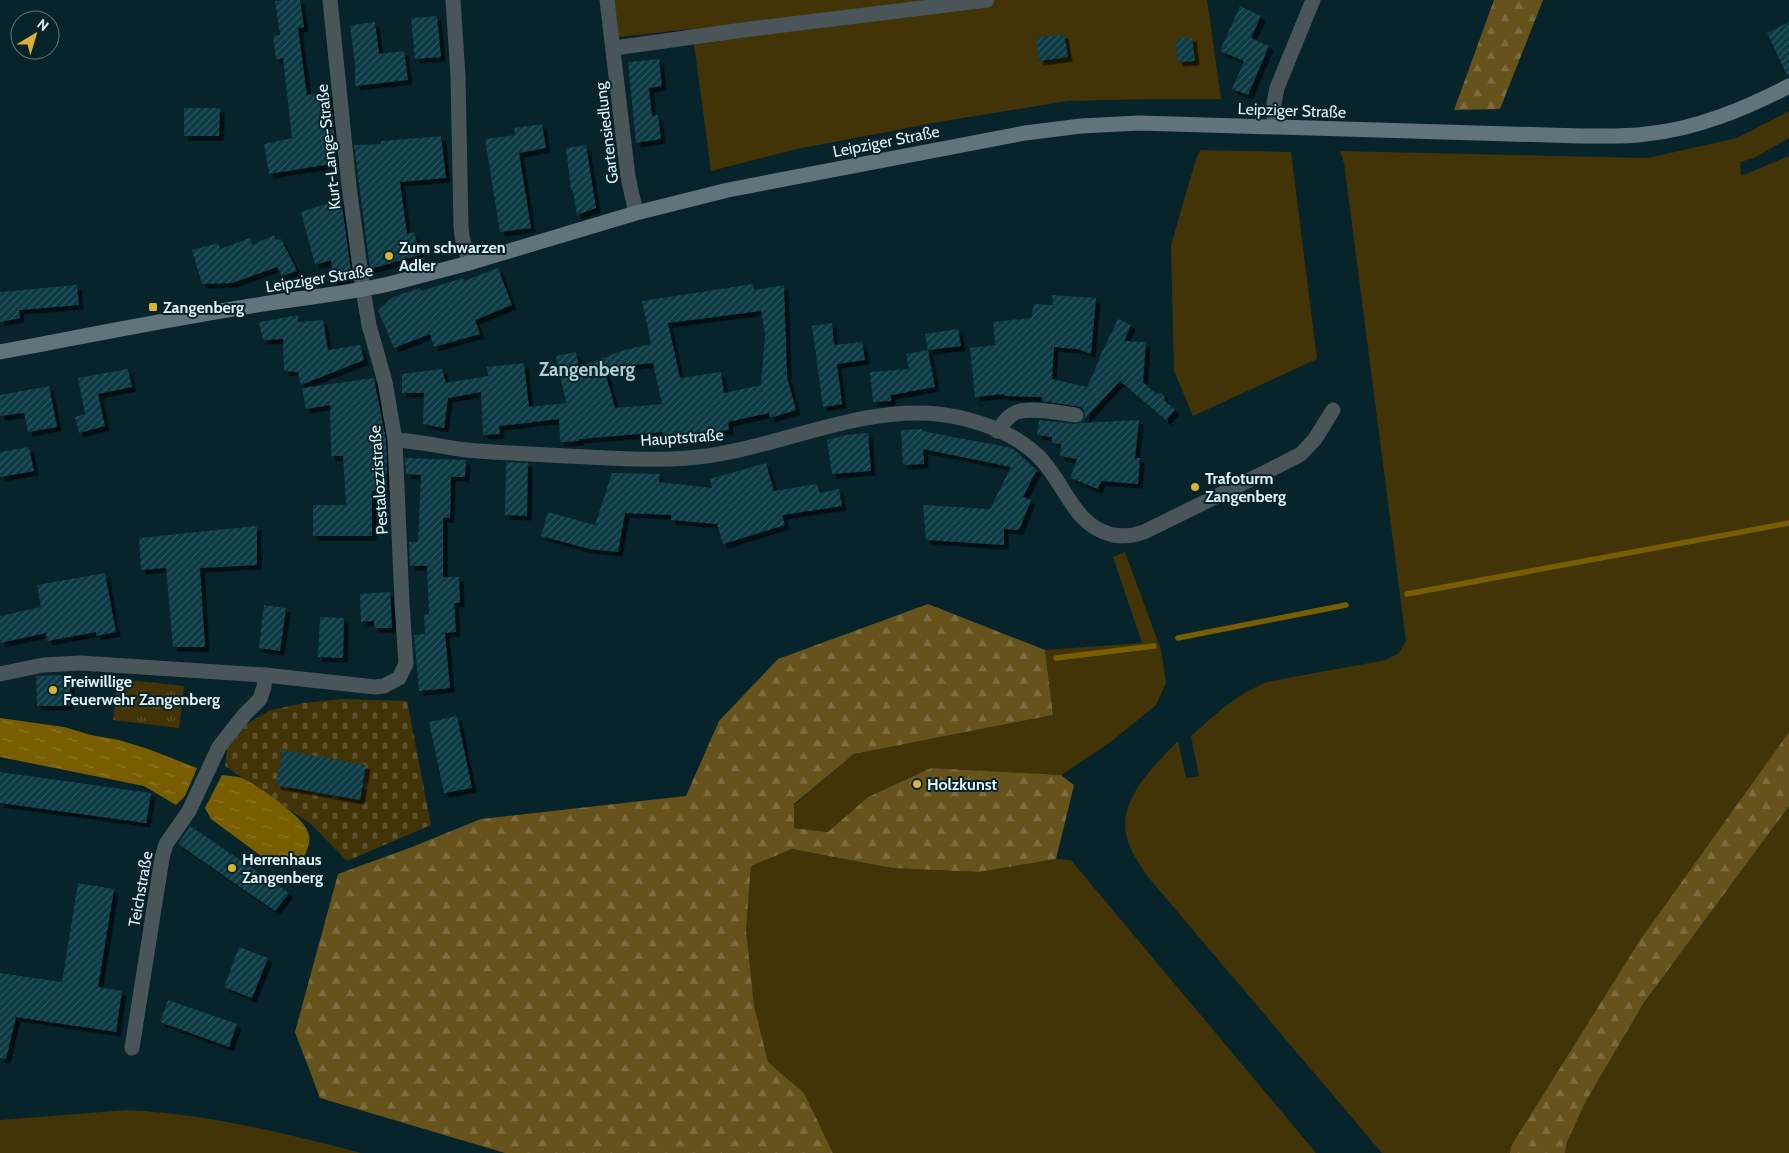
<svg xmlns="http://www.w3.org/2000/svg" width="1789" height="1153" viewBox="0 0 1789 1153" font-family="Cabin,sans-serif">
<defs>
<pattern id="forest-firs" width="22" height="20" patternUnits="userSpaceOnUse" patternTransform="scale(1.25)"><rect width="22" height="20" fill="#66531c"/><path d="M5 1l3.5 6h-7zM16 11l3.5 6h-7z" fill="#7c6c3e"/></pattern>
<pattern id="cemetery-stones" width="16" height="16" patternUnits="userSpaceOnUse" patternTransform="scale(1.25)"><rect width="16" height="16" fill="#423407"/><path d="M2 7V4a2 2 0 0 1 4 0v3zM10 15v-3a2 2 0 0 1 4 0v3z" fill="#5d522c"/></pattern>
<pattern id="park-tufts" width="24" height="20" patternUnits="userSpaceOnUse" patternTransform="scale(1.25)"><rect width="24" height="20" fill="#423407"/><path d="M3 7l-1-3M5 7V3M7 7l1-3M15 17l-1-3M17 17v-4M19 17l1-3" fill="none" stroke="#5d522c"/></pattern>
<pattern id="water-ripples" width="26" height="14" patternUnits="userSpaceOnUse" patternTransform="scale(1.25)"><rect width="26" height="14" fill="#785e00"/><path d="M2 4q2-2 4 0t4 0M15 11q2-2 4 0t4 0" fill="none" stroke="#8b7626"/></pattern>
<pattern id="building-hatch" width="6" height="6" patternUnits="userSpaceOnUse" patternTransform="scale(1.25)"><rect width="6" height="6" fill="#0b3a44"/><path d="M-1 1l2-2M0 6l6-6M5 7l2-2" fill="none" stroke="#2e5760"/></pattern>
<filter id="shadow"><feDropShadow dx="4.5" dy="4.5" stdDeviation="0" flood-color="#0009"/></filter>
</defs>
<rect width="100%" height="100%" fill="#06242a"/>
<!-- green -->
<g fill="#423407">
<polygon points="614,0 1207,0 1221,99 1156,99 1068,101 944,121 797,149 711,171 692,29 618,37"/>
<path d="M1789,111V138L1754,158L1740,162L1741,176L1789,156V732L1640,940L1511,1146L1510,1153H1382L1148,877C1142,867 1134,857 1130,847C1111,805 1152,768 1178,741L1186,778L1199,776L1191,736L1224,707L1246,692L1266,682L1386,660L1399,653L1406,641L1344,163L1340,151L1648,158L1737,138Z"/>
<polygon points="1200,150 1291,152 1317,359 1193,416 1174,371 1171,245 1196,159"/>
<polygon points="1125,552 1161,650 1166,683 1156,705 1112,741 1061,775 931,768 868,797 828,832 794,828 794,805 854,754 1053,715 1045,650 1142,643 1113,557"/>
<polygon points="1789,806 1789,1153 1565,1153 1567,1142 1586,1101 1643,1004"/>
<polygon points="792,849 892,868 979,872 1056,859 1071,860 1316,1153 833,1153 804,1093 768,1062 754,1005 746,930 751,866"/>
<path d="M127,1110C207,1114 284,1133 361,1153H0V1120Z"/>
</g>
<!-- forest -->
<g fill="url(#forest-firs)">
<polygon points="1494,0 1543,0 1500,109 1454,110"/>
<polygon points="928,604 1045,650 1053,715 854,754 794,804 794,828 828,832 868,797 931,768 1061,775 1074,785 1056,859 979,872 892,868 792,849 751,866 746,930 754,1005 768,1062 804,1093 833,1153 505,1153 320,1098 295,1032 338,874 412,847 481,819 686,796 719,721 778,659"/>
<polygon points="1789,732 1789,806 1643,1004 1586,1101 1567,1142 1565,1153 1510,1153 1511,1146 1640,940"/>
</g>
<!-- cemetery -->
<polygon fill="url(#cemetery-stones)" points="342,699 407,701 431,825 347,861 311,824 225,766 227,749 248,723 271,710 304,703"/>
<!-- park -->
<polygon fill="url(#park-tufts)" points="118,679 184,686 179,728 113,720"/>
<!-- water -->
<g fill="url(#water-ripples)">
<polygon points="0,718 64,727 91,735 119,740 148,749 197,768 185,796 176,805 144,786 0,757"/>
<path d="M222,775C228,776 236,776 242,778C257,785 307,818 309,835C311,846 305,854 300,864L285,866L261,856L211,819L205,808Z"/>
</g>
<g fill="none" stroke-linecap="round" stroke-linejoin="round">
<!-- stream -->
<g stroke="#785e00" stroke-width="5.5">
<polyline points="1407,594 1789,523"/>
<polyline points="1178,638 1346,605"/>
<polyline points="1056,658 1154,646"/>
</g>
</g>
<!-- building -->
<g fill="url(#building-hatch)" fill-rule="evenodd" filter="url(#shadow)">
<polygon points="284,0 300,0 304,27 298,28 307,95 330,92 337,163 269,174 264,144 292,138 283,58 276,59 273,36 280,35 275,1"/>
<polygon points="1240,6 1261,16 1251,38 1269,46 1248,95 1232,89 1244,61 1220,51"/>
<polygon points="437,16 441,57 415,59 411,18"/>
<polygon points="375,22 379,54 404,51 408,80 355,86 355,65 350,25"/>
<polygon points="1789,22 1789,77 1788,77 1767,33"/>
<polygon points="1064,34 1068,57 1039,61 1036,38"/>
<polygon points="1192,37 1195,61 1178,62 1175,39"/>
<polygon points="659,59 662,86 649,88 652,116 658,115 661,139 636,143 628,62"/>
<polygon points="184,108 220,108 219,136 184,136"/>
<polygon points="542,124 546,148 519,153 531,228 500,232 485,139 515,135 514,128"/>
<polygon points="441,136 446,178 400,182 407,234 414,232 420,255 370,269 354,145 381,144 381,141"/>
<polygon points="586,145 596,208 577,215 573,191 571,191 566,148"/>
<polygon points="341,199 352,278 334,281 331,260 315,265 301,212"/>
<polygon points="274,235 276,240 281,239 297,271 282,276 277,267 232,283 202,284 192,250 218,243 220,249 250,238 252,245"/>
<polygon points="498,268 512,305 475,320 480,334 434,347 430,334 394,348 378,311 393,297 420,288 421,291 463,278 464,281"/>
<path d="M753,284L754,290L784,285L787,377L796,410L770,418L769,413L728,422L729,430L693,435H663V432L579,439V441L560,442L559,419L499,426L500,434L483,435L481,392L448,398L444,428L423,424L424,393H402V374L442,369L446,383L488,376L487,367L524,363L529,407L566,403L556,356L576,352L579,367L624,350L651,344L642,301ZM761,311L765,334L761,385L724,393L721,372L680,378L668,323ZM653,363L662,404L615,408L604,368Z"/>
<polygon points="77,285 79,305 19,310 20,318 0,322 0,292"/>
<polygon points="1052,295 1096,298 1091,354 1078,349 1054,347 1052,379 1087,387 1100,358 1099,358 1118,319 1131,325 1124,341 1146,342 1143,382 1156,394 1163,393 1165,401 1175,410 1167,419 1168,422 1120,381 1081,423 1139,420 1135,458 1140,458 1138,484 1101,481 1098,489 1070,478 1077,459 1060,456 1061,444 1052,443 1052,437 1037,435 1039,420 1075,424 1080,423 1085,416 1084,411 1081,407 1042,401 1042,397 1004,396 1004,394 975,397 970,348 995,345 993,322 1031,318 1034,304 1053,305"/>
<polygon points="298,315 298,322 323,320 328,350 360,345 364,360 301,385 298,372 284,371 283,339 263,340 259,322"/>
<polygon points="832,323 834,345 862,342 865,360 837,364 842,404 823,407 812,326"/>
<polygon points="958,329 961,346 928,350 925,334"/>
<polygon points="928,350 935,387 891,395 891,401 873,402 870,372 909,369 906,354"/>
<polygon points="128,369 132,387 98,394 105,426 79,433 75,417 85,414 78,378"/>
<polygon points="374,378 386,441 387,474 386,474 387,490 372,491 372,536 313,536 313,505 346,505 343,456 331,456 330,405 306,409 302,388"/>
<polygon points="49,386 57,427 28,432 24,413 0,416 0,395"/>
<polygon points="922,429 922,431 1012,448 1039,472 1036,471 1023,497 1031,500 1019,530 1004,529 1004,545 926,540 923,505 990,509 1011,467 923,449 924,464 903,465 901,430"/>
<polygon points="868,433 871,471 832,474 827,440 846,435"/>
<polygon points="29,447 34,471 0,477 0,452"/>
<polygon points="405,458 466,460 465,477 451,477 450,518 443,518 443,577 459,577 460,603 454,603 456,632 445,633 450,688 419,691 414,635 425,634 424,615 429,614 427,566 410,566 409,542 418,542 421,475 406,474"/>
<polygon points="506,462 528,463 527,516 505,515"/>
<polygon points="766,463 774,491 817,484 820,493 839,489 842,506 782,515 785,525 723,544 717,524 671,520 671,515 625,513 618,552 589,549 541,536 548,512 595,525 612,473 660,474 659,482 712,488 710,479"/>
<polygon points="257,526 257,565 200,568 205,647 173,647 166,568 141,570 139,538"/>
<polygon points="105,573 116,632 96,636 96,632 47,641 46,633 0,643 0,616 41,607 37,585"/>
<polygon points="390,592 392,628 374,628 374,621 361,622 360,594"/>
<polygon points="264,605 286,608 280,651 259,648"/>
<polygon points="320,617 344,618 343,658 318,657"/>
<polygon points="70,675 70,706 37,706 36,676"/>
<polygon points="457,716 472,788 444,793 429,722"/>
<polygon points="283,750 366,765 360,800 276,785"/>
<polygon points="0,772 151,793 146,823 0,803"/>
<polygon points="190,826 289,893 275,911 178,844"/>
<polygon points="78,883 114,889 98,987 122,991 116,1032 16,1017 6,1059 0,1058 0,973 62,982"/>
<polygon points="239,947 268,958 252,998 224,987"/>
<polygon points="168,1000 237,1024 229,1047 160,1022"/>
</g>
<g fill="none" stroke-linecap="round" stroke-linejoin="round">
<!-- street -->
<g stroke="#495559" stroke-width="15">
<polyline points="453,0 458,76 461,226 462,236 469,263"/>
<polyline points="607,0 628,177 636,213"/>
<polyline points="614,48 743,30 987,0"/>
<polyline points="1274,127 1274,103 1277,88 1313,0"/>
<path d="M997,431C1003,424 1008,415 1017,412C1032,407 1060,413 1076,415"/>
<path d="M395,440C419,441 442,447 467,450C500,453 534,454 567,456C607,458 648,461 688,458C770,452 857,405 938,414C972,418 1012,431 1037,455C1065,481 1072,526 1113,535C1125,537 1133,536 1144,532L1270,470L1301,454L1315,439L1333,410"/>
<polyline points="0,674 43,665 81,663 265,675 375,687 384,686 399,678 406,664 402,603 395,440 385,382 369,325 363,290 349,186 330,0"/>
<polyline points="132,1048 162,858 166,844 189,811 219,747 245,714 260,699 264,687 265,675"/>
</g>
<!-- secondary -->
<path stroke="#607479" stroke-width="15" d="M0,352C80,337 159,321 239,308C289,299 340,295 389,284L469,263L636,213L728,190L1025,133L1081,126L1139,123L1581,136C1602,136 1625,137 1646,134C1697,129 1744,109 1789,86"/>
</g>
<!-- markers -->
<g fill="#dbb233" stroke="#06242a" stroke-width="2">
<circle cx="389" cy="256" r="5"/>
<rect x="148" y="302" width="10" height="10" rx="2.5"/>
<circle cx="1195" cy="487" r="5"/>
<circle cx="53" cy="690" r="5"/>
<circle cx="917" cy="784" r="5"/>
<circle cx="232" cy="868" r="5"/>
</g>
<g text-anchor="middle" stroke-width="4" stroke-linejoin="round" paint-order="stroke">
<!-- street labels -->
<g font-size="16" fill="#e2f2f6" stroke="#06242a">
<text transform="translate(1292 110) rotate(2)" y="6">Leipziger Straße</text>
<text transform="translate(606 133) rotate(-97)" y="6">Gartensiedlung</text>
<text transform="translate(886 141) rotate(-11)" y="6">Leipziger Straße</text>
<text transform="translate(328 147) rotate(-96)" y="6">Kurt-Lange-Straße</text>
<text transform="translate(319 278) rotate(-9)" y="6">Leipziger Straße</text>
<text transform="translate(682 437) rotate(-4)" y="6">Hauptstraße</text>
<text transform="translate(378 480) rotate(-94)" y="6">Pestalozzistraße</text>
<text transform="translate(140 889) rotate(-80)" y="6">Teichstraße</text>
</g>
<!-- poi labels -->
<g font-size="16" font-weight="bold" fill="#e2f2f6" stroke="#06242a" text-anchor="start">
<text x="399" y="253">Zum schwarzen<tspan x="399" dy="18">Adler</tspan></text>
<text x="163" y="313">Zangenberg</text>
<text x="1205" y="484">Trafoturm<tspan x="1205" dy="18">Zangenberg</tspan></text>
<text x="63" y="687">Freiwillige<tspan x="63" dy="18">Feuerwehr Zangenberg</tspan></text>
<text x="927" y="790">Holzkunst</text>
<text x="242" y="865">Herrenhaus<tspan x="242" dy="18">Zangenberg</tspan></text>
</g>
<!-- quarter labels -->
<g font-size="19" font-weight="bold" fill="#adcdd6" stroke="#06242a">
<text x="587" y="376">Zangenberg</text>
</g>
</g>
<!-- north arrow -->
<g transform="translate(35 35) rotate(38)"><circle r="24" fill="#06242a" stroke="#5e767c"/>
<path d="M0-4L9 19L0 12L-9 19Z" fill="#dbb233"/>
<text y="-8" font-size="14" font-weight="bold" text-anchor="middle" fill="#e2f2f6">N</text>
</g>
</svg>
